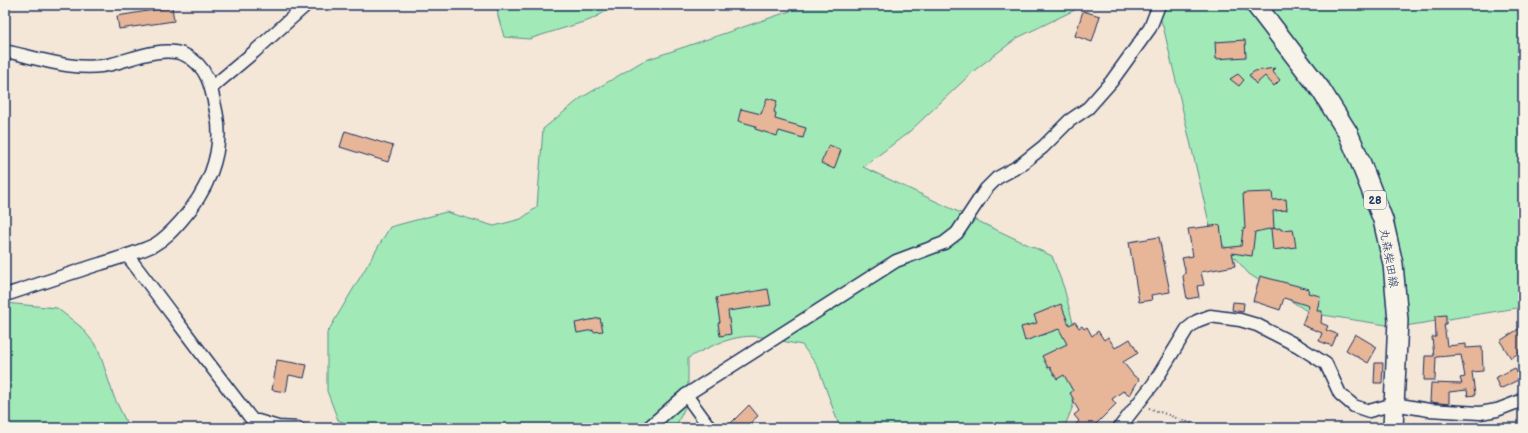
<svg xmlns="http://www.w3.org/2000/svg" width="1528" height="433" viewBox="0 0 1528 433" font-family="'Balsamiq Sans','Klee One',sans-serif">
<rect width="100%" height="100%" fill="#f4e7d8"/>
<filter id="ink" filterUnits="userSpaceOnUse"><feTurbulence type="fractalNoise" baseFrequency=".025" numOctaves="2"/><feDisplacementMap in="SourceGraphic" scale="8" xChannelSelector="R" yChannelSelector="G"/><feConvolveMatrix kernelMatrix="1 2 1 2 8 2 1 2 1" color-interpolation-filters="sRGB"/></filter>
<g filter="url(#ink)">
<!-- green -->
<g fill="#a1eab7" stroke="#5e8c8a">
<polygon points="497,5 618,5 590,20 529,39 504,37 498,16"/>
<path d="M808,5H1085L1017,38L976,69L909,132L863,167L1052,256L1064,288L1080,350L1073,406L1064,428H840L818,367L802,345C789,343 776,339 762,337C735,333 711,346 688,358V401L677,424L673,428H357L338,420L327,391V333L390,227L446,212L494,226L521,219L537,207L543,129L581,98L643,61Z"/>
<polygon points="1156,5 1523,5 1523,307 1399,327 1310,313 1249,274 1211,231 1164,30"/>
<polygon points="5,303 57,308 81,327 98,348 114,397 129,428 5,428"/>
</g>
<!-- building -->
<g fill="#e7b698" stroke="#1b2f5e">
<polygon points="172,7 174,21 119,29 117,16"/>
<polygon points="1083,11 1100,16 1092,42 1075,36"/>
<polygon points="1245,40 1246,57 1216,59 1215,42"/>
<polygon points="1275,68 1272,71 1280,80 1274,86 1265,76 1256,84 1249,75 1255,71"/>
<polygon points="1238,74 1244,80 1239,86 1230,79"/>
<polygon points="767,98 777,101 774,112 776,113 775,119 806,128 803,138 779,131 777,136 755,129 756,126 738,121 741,109 761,114"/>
<polygon points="345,131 393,146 388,162 340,147"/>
<polygon points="829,145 841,150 834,169 821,163"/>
<polygon points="1272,192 1273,200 1286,199 1287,210 1273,211 1274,228 1255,232 1252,256 1232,253 1235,266 1201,272 1204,285 1197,286 1199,297 1187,299 1183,277 1184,274 1185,274 1185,269 1182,258 1193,256 1188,229 1220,225 1223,248 1241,246 1243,229 1245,229 1243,193"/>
<polygon points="1280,228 1281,230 1293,229 1296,247 1273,250 1271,229"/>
<polygon points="1159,237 1170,292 1151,295 1152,300 1139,302 1129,242"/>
<polygon points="1260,276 1309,289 1308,293 1320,296 1317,311 1322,311 1321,323 1328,326 1326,330 1337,334 1332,346 1319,341 1322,333 1302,325 1309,306 1284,298 1280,310 1253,301"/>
<polygon points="768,289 771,305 728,311 731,334 720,336 718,323 720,322 716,298"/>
<polygon points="1233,302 1244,303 1243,312 1232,310"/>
<polygon points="1061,304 1069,325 1075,322 1079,328 1082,326 1084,329 1087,327 1092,336 1098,331 1104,340 1108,337 1115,348 1130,339 1138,353 1123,362 1134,376 1139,379 1130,395 1123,391 1112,399 1116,404 1092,428 1072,428 1079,421 1074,415 1079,411 1073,401 1074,400 1070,393 1073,391 1064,375 1057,379 1050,367 1048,368 1042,356 1067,344 1059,329 1025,341 1021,327 1037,323 1034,315"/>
<polygon points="1446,315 1446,324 1444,324 1447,346 1466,344 1466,348 1482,347 1483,371 1472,372 1475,395 1468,396 1467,390 1449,392 1449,404 1430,402 1431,383 1462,384 1460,378 1465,377 1461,355 1436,357 1435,380 1424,380 1425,356 1434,356 1432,337 1436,337 1435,316"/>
<polygon points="600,318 603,331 593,332 593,330 577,333 575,323"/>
<polygon points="1523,326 1523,350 1511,358 1500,341"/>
<polygon points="1355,334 1377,347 1368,363 1346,350"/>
<polygon points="277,360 307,365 304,378 289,375 286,392 272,390"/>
<polygon points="1375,363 1383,363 1382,383 1374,383"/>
<polygon points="1515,368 1520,379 1500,389 1495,378"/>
<polygon points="749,405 758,416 750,423 752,428 726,428"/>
</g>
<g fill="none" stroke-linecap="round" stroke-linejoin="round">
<defs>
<g id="minor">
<path d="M5,51C38,58 78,73 112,64C132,59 164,45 185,55C210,67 212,92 217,116C224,155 206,193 181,221C173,230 165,239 154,245C137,253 118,258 100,264C68,274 37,285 5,295"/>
<polyline points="211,88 254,52 306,5"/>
<path d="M127,255C169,310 210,366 253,421H258L278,427L298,428"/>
<polyline points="686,395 710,428"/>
<polyline points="648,428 686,395 896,261 944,243 957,233 986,189 997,178 1019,166 1043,147 1069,121 1088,108 1111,82 1150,28 1159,5"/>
<polyline points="1119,428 1154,383 1187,329 1197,321 1210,316 1240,320 1257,325 1298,346 1326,364 1340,394 1354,406 1369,411 1394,404 1429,410 1480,413 1497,410 1523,400"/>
</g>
<polyline id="primary" points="1256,5 1321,90 1348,133 1360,161 1383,220 1393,264 1398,320 1393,428"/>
</defs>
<!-- minor casing -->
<use href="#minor" stroke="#1b2f5e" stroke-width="15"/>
<!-- primary casing -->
<use href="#primary" stroke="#1b2f5e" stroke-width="22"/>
<!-- path -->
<polyline stroke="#1b2f5e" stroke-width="2" stroke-dasharray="1 3" stroke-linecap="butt" points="1149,408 1204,428"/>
<!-- minor -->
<use href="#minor" stroke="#f7f3e8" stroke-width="12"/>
<!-- primary -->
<use href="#primary" stroke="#f7f3e8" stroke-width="19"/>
</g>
</g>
<g text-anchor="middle" stroke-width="3" stroke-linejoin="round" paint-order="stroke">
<!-- shield labels -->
<rect fill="#f7f3e8" stroke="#5d6a87" stroke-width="1" x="1364" y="191" width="22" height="18" rx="3"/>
<g font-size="11" font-weight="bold" fill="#1b2f5e">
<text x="1375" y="204">28</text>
</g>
<!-- street labels -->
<g font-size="12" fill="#1b2f5e" stroke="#f7f3e8">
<text transform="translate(1389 258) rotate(80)" y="4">丸森柴田線</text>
</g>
</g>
<!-- margin -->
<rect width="1528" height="433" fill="none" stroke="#f7f3e8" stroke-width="20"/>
<rect x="10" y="10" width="1508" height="413" fill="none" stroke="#1b2f5e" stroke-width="1.5" filter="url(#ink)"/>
</svg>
